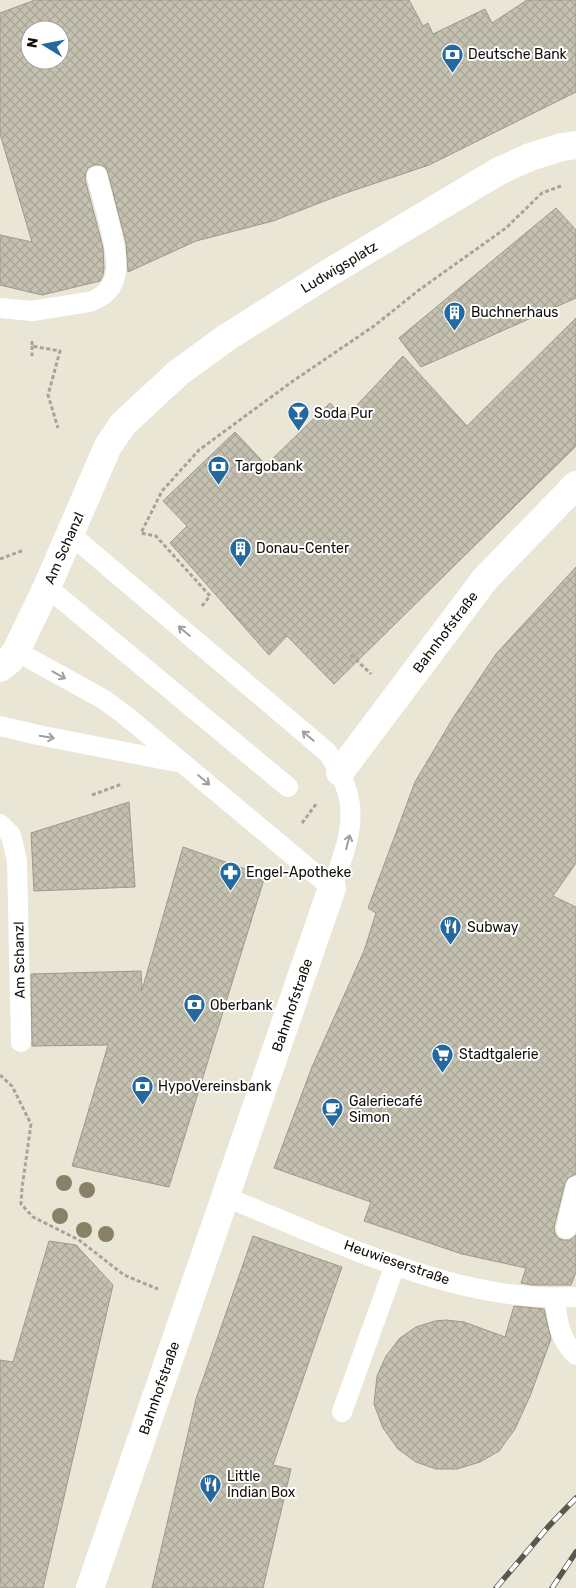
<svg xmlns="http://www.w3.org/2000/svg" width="576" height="1588" viewBox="0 0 576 1588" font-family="Rubik,sans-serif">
<defs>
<pattern id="building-cross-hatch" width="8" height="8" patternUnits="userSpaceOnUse" patternTransform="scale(1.25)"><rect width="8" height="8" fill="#c5c1b1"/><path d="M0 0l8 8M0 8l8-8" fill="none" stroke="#a8a597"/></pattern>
</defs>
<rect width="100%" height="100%" fill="#eae6d6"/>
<!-- building -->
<g fill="url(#building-cross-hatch)" stroke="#9d998a" fill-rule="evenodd">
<path d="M35,0H409L423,26L428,23L433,34L485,9L492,23L527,0H576V92L429,165L340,195L273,221L196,241L128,272L126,243L108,173L106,168L101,165H94L88,168L86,172L85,179L103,248L104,268L103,275L100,281L42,295L0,285V235L32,242L0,134V13ZM30,30H60V60H30Z"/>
<polygon points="556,208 576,230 576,298 421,367 399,338"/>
<polygon points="576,318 576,446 334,684 287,636 269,655 170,543 187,526 163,501 235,432 266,465 330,403 344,419 403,356 467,426"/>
<polygon points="576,567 576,863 553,896 576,907 576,1174 568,1178 565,1183 554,1227 555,1233 558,1238 563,1240 570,1240 576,1235 576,1272 571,1285 532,1285 521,1283 526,1268 462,1254 364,1221 371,1202 274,1168 312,1067 364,951 376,913 368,908 415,782 453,718 496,654"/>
<polygon points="129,802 135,887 34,891 31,833"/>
<polygon points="183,847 265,876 169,1187 72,1166 108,1045 32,1046 31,974 141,971 142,990"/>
<polygon points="253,1236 342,1267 273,1465 291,1469 263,1588 152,1588 196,1399"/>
<polygon points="49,1241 76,1245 113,1285 43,1588 0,1588 0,1360 13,1362"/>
<polygon points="514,1306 544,1309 551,1339 530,1396 515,1429 499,1451 480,1462 457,1469 436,1469 416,1462 398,1449 383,1428 374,1404 377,1376 386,1356 400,1338 416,1327 435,1321 446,1320 464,1322 505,1337"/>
</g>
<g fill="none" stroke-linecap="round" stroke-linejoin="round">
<!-- path -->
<g stroke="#a7a497" stroke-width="3" stroke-dasharray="4 2.5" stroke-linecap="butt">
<polyline points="32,341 32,346 60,351 48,395 58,428"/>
<polyline points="32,346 32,356"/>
<polyline points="0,559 24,550"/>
<polyline points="202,606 210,596 156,536 141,533 162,491 199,450 293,381 374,326 419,290 506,228 542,193 561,186"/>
<polyline points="351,655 371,674"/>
<polyline points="92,795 122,784"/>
<polyline points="302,823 316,804"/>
<polyline points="0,1075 12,1086 31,1124 22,1188 21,1204 33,1217 79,1240 124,1275 158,1289"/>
</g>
<!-- lane -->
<g stroke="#fff" stroke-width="20">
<path d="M0,308L32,311L89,302C128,289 116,253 109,222C105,207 101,191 97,176"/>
<polyline points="47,587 288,787"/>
<path d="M16,651L103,699L125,715L332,888C351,834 364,803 327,752L70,534"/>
<polyline points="0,726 38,735 182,763"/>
<polyline points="0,824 11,835 17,861 21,1042"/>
<path d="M225,1197C335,1240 455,1304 576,1297"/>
<polyline points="566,1229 576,1186"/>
<path d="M555,1299C557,1320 559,1339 576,1355"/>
<polyline points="342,1412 395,1265"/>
</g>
<!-- street -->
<g stroke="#fff" stroke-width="28">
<polyline points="340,772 485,579 576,485"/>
<polyline points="90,1588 332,888"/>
</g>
<!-- primary -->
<polyline stroke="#fff" stroke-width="28" points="0,668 10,660 16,651 47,587 108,446 123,424 178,373 226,338 327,274 499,171 530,157 562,147 576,145"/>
<defs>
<g id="rail">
<polyline points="496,1588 548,1527 576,1498"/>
<polyline points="552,1588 576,1552"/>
</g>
</defs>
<!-- rail casing -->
<use href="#rail" stroke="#59574e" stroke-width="5.5"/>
<!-- rail -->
<use href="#rail" stroke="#fff" stroke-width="4" stroke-dasharray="11" stroke-linecap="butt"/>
</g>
<!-- trees -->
<g fill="#888167">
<circle cx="64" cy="1183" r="8"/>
<circle cx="87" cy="1190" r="8"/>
<circle cx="60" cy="1216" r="8"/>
<circle cx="84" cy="1230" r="8"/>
<circle cx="106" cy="1234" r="8"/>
</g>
<!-- one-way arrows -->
<defs><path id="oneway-shaft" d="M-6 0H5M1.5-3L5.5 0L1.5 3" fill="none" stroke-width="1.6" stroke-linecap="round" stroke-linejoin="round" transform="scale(1.25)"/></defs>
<g stroke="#9f9f9d">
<use href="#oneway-shaft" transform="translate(184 631) rotate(-140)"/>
<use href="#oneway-shaft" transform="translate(59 675) rotate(29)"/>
<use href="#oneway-shaft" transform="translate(308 736) rotate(-140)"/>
<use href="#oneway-shaft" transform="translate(47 737) rotate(10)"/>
<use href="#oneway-shaft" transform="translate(204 780) rotate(40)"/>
<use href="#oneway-shaft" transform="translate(348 842) rotate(-75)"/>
</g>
<!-- icons -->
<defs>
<symbol id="bank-pin" viewBox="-11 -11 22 30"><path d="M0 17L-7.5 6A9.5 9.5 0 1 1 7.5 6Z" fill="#24689d" stroke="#fff"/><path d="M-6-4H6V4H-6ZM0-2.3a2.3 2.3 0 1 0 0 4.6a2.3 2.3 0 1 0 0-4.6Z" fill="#fff"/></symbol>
<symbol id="building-pin" viewBox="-11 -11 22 30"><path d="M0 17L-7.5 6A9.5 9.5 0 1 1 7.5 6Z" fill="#24689d" stroke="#fff"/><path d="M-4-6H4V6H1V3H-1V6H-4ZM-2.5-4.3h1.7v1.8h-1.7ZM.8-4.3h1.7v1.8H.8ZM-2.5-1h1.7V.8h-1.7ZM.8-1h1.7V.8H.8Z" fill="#fff"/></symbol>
<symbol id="bar-pin" viewBox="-11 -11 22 30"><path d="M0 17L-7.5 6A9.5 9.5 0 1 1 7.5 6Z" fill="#24689d" stroke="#fff"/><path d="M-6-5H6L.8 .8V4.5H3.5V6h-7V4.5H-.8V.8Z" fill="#fff"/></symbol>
<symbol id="pharmacy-pin" viewBox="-11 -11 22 30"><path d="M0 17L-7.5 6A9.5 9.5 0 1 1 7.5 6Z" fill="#24689d" stroke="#fff"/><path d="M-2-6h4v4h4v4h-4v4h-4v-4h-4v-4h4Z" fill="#fff"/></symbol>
<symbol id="restaurant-pin" viewBox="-11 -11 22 30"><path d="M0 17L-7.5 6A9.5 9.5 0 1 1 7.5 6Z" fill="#24689d" stroke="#fff"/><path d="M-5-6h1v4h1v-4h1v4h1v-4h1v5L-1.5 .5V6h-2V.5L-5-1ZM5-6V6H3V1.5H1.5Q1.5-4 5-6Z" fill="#fff"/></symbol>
<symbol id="supermarket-pin" viewBox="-11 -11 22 30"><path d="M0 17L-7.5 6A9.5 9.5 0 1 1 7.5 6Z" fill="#24689d" stroke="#fff"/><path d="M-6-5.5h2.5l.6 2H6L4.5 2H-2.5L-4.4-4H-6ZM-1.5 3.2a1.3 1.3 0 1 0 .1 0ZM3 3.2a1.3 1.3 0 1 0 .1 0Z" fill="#fff"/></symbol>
<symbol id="cafe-pin" viewBox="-11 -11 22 30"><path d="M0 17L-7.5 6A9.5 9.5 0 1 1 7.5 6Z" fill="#24689d" stroke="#fff"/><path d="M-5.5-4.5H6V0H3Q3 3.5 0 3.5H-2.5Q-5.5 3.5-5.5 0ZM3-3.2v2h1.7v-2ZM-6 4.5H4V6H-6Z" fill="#fff"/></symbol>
</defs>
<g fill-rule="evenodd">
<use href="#bank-pin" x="440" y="42" width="25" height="34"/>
<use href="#building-pin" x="442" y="300" width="25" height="34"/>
<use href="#bar-pin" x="286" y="400" width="25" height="34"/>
<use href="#bank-pin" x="206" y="454" width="25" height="34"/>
<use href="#building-pin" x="228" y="536" width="25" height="34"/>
<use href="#pharmacy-pin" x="218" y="860" width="25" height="34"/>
<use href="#restaurant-pin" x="438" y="914" width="25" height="34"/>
<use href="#bank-pin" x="182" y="992" width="25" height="34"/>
<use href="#supermarket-pin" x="430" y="1042" width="25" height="34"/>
<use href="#bank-pin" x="130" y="1074" width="25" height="34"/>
<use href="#cafe-pin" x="320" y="1096" width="25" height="34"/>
<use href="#restaurant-pin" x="198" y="1472" width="25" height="34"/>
</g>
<g text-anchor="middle" stroke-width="4" stroke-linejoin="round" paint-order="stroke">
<!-- poi labels -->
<g font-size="14" fill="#100f09" stroke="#fff" text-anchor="start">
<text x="468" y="59">Deutsche Bank</text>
<text x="471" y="317">Buchnerhaus</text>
<text x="314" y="418">Soda Pur</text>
<text x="235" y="471">Targobank</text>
<text x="256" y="553">Donau-Center</text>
<text x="246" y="877">Engel-Apotheke</text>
<text x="467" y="932">Subway</text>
<text x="210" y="1010">Oberbank</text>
<text x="459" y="1059">Stadtgalerie</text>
<text x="158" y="1091">HypoVereinsbank</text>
<text x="349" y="1106">Galeriecafé<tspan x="349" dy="16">Simon</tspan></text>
<text x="227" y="1481">Little<tspan x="227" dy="16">Indian Box</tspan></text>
</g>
<!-- street labels -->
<g font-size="14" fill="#100f09" stroke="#fff">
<text transform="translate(339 267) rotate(-31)" y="5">Ludwigsplatz</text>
<text transform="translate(64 548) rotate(-66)" y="5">Am Schanzl</text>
<text transform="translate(445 632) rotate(-53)" y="5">Bahnhofstraße</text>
<text transform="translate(19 960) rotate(-91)" y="5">Am Schanzl</text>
<text transform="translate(292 1005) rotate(-71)" y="5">Bahnhofstraße</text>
<text transform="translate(397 1262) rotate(19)" y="5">Heuwieserstraße</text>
<text transform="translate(159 1388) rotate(-71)" y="5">Bahnhofstraße</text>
</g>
</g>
<!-- north arrow -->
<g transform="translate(45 45) rotate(280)"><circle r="24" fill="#ffffff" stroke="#9f9f9d"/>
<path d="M0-4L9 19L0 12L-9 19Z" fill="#24689d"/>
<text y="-8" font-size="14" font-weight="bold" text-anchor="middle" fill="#100f09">N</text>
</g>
</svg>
